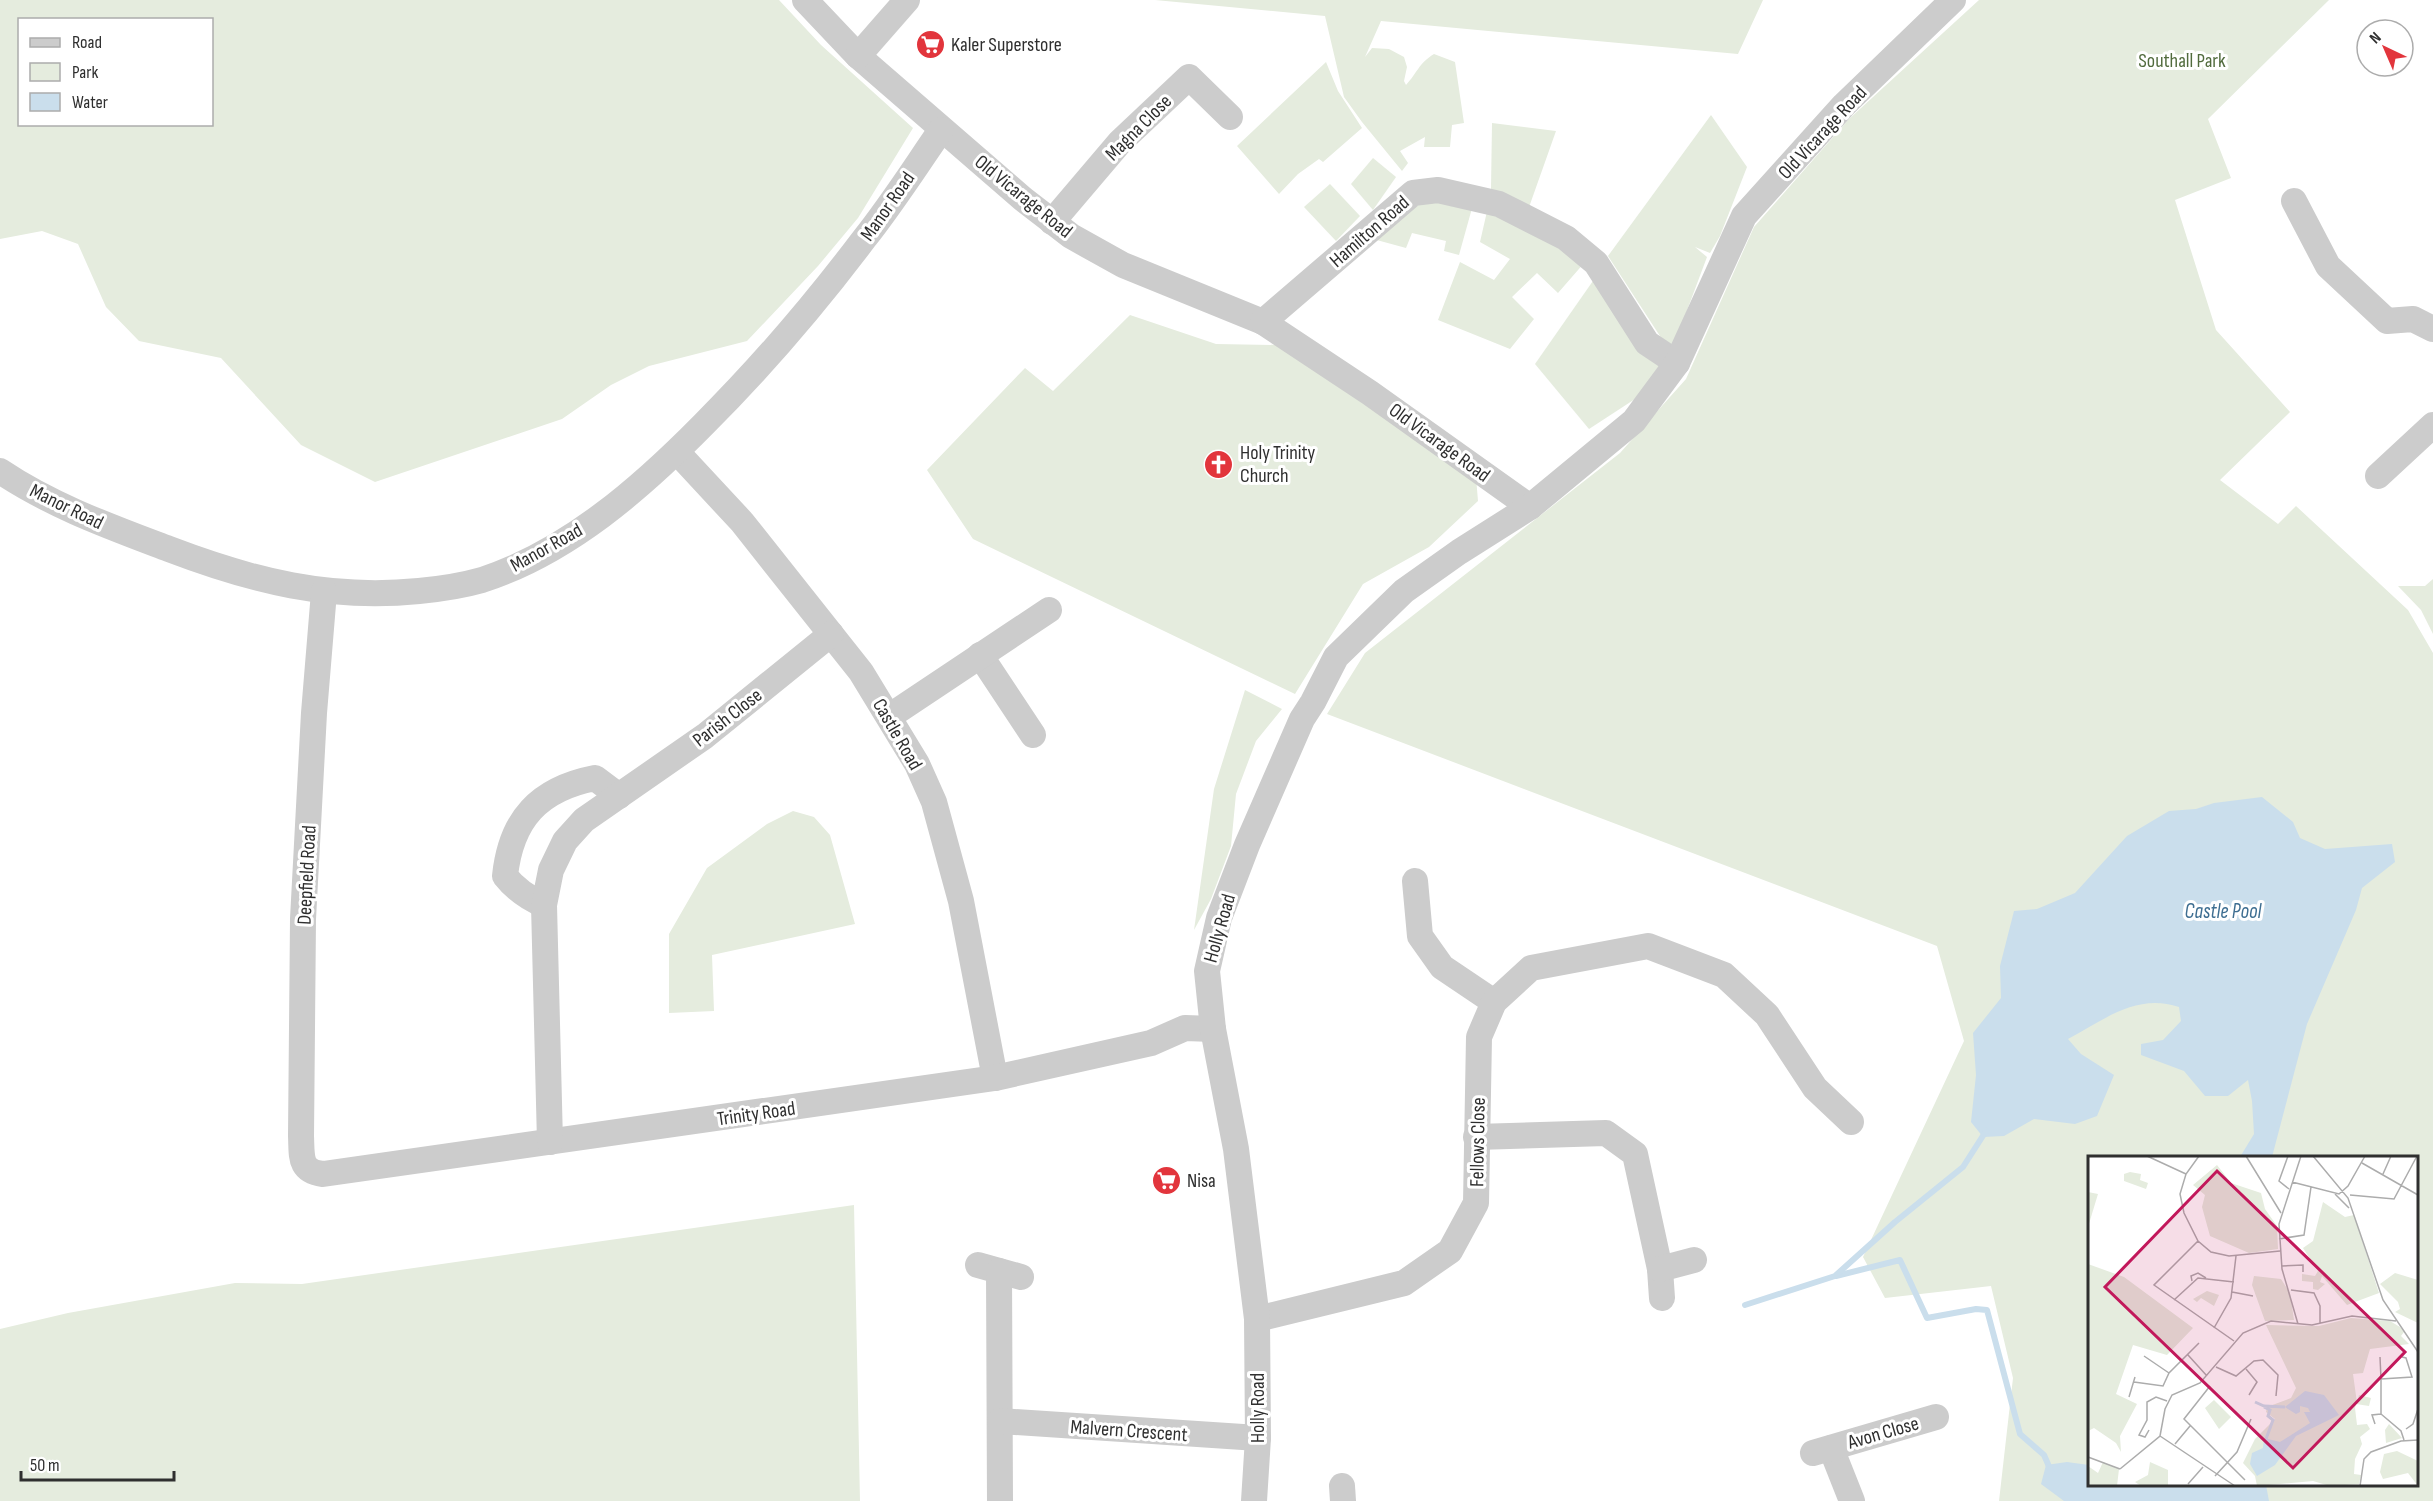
<svg xmlns="http://www.w3.org/2000/svg" width="2433" height="1501" viewBox="0 0 2433 1501" font-family="'Sofia Sans Condensed',sans-serif">
<rect width="100%" height="100%" fill="#fff"/>
<!-- green -->
<g fill="#e5ecde" fill-rule="evenodd">
<path d="M0,0H779L821,45L913,128L858,218L818,266L747,341L649,366L611,385L562,419L375,482L301,445L221,358L139,341L106,307L78,244L42,231L0,239ZM20,20H212V124H20Z"/>
<path d="M1155,0H1763L1738,54L1381,21L1365,57L1372,48L1389,49L1404,57L1407,67L1404,81L1406,85C1418,72 1418,64 1434,54L1455,62L1464,123L1452,125L1450,147H1424L1425,137L1400,151L1408,163L1402,171L1362,122L1344,97L1325,16Z"/>
<path d="M1979,0H2329L2208,119L2231,178L2175,200L2216,330L2290,412L2220,480L2278,524L2296,506L2408,610L2433,653V1501H1999L2013,1378L1991,1286L1885,1298L1863,1257L1964,1041L1937,946L1327,714L1365,653L1620,453L1686,379L1754,227L1849,119ZM2090,1158H2416V1484H2090Z"/>
<polygon points="1326,62 1338,91 1362,128 1323,162 1319,159 1298,174 1279,194 1237,146"/>
<polygon points="1711,115 1747,167 1720,236 1710,253 1695,247 1707,257 1671,353 1608,256"/>
<polygon points="1492,123 1556,131 1528,210 1491,189"/>
<polygon points="1373,158 1396,177 1373,210 1351,184"/>
<polygon points="1330,184 1360,216 1336,241 1304,207"/>
<polygon points="1439,193 1474,201 1459,255 1444,251 1446,241 1412,233 1406,248 1373,239 1391,220"/>
<polygon points="1488,207 1585,262 1558,293 1537,273 1512,297 1534,319 1510,349 1438,320 1460,262 1494,280 1510,259 1480,242"/>
<polygon points="1595,278 1666,362 1658,384 1589,429 1535,364"/>
<polygon points="1130,315 1216,344 1279,345 1476,477 1478,501 1429,547 1363,584 1295,694 973,539 927,470 1025,368 1053,391"/>
<polygon points="2433,579 2433,634 2421,610 2398,586 2425,586"/>
<polygon points="1245,690 1282,709 1256,741 1236,794 1231,846 1211,899 1194,930 1214,789"/>
<polygon points="793,811 814,817 830,835 855,924 712,955 714,1011 669,1013 669,934 707,868 767,824"/>
<polygon points="854,1205 860,1501 0,1501 0,1329 68,1313 235,1283 302,1284"/>
</g>
<!-- water -->
<g fill="#cadeec">
<path d="M2262,797L2293,822L2300,838L2325,849L2392,844L2395,862L2362,888L2356,910L2307,1024L2272,1157H2240L2254,1134L2252,1101L2248,1080L2228,1096H2205L2184,1071L2141,1055V1044L2163,1040L2181,1021L2179,1007C2136,993 2104,1020 2068,1039L2081,1054L2114,1075L2097,1116L2075,1124L2034,1119L2004,1136L1983,1137L1971,1122L1976,1075L1973,1033L2001,998L2000,966L2014,911L2037,909L2075,893L2127,836L2169,811L2196,809L2214,803Z"/>
<polygon points="2067,1462 2089,1465 2090,1484 2266,1485 2269,1501 2064,1501 2041,1484 2046,1465"/>
</g>
<g fill="none" stroke-linecap="round" stroke-linejoin="round">
<!-- stream -->
<g stroke="#cadeec" stroke-width="6">
<polyline points="1836,1276 1900,1260 1927,1318 1976,1309 1987,1310 2020,1434 2044,1455 2051,1471"/>
<polyline points="1745,1305 1835,1276 1895,1222 1963,1167 1986,1131"/>
</g>
<!-- minor -->
<g stroke="#ccc" stroke-width="26">
<polyline points="805,0 858,56 1023,199 1071,236 1123,265 1263,322 1370,393 1530,507"/>
<polyline points="858,56 907,0"/>
<polyline points="2294,201 2328,266 2387,321 2413,319 2433,329"/>
<polyline points="1052,222 1120,142 1189,77 1230,117"/>
<polyline points="1263,322 1413,193 1438,190 1499,204 1566,238 1596,263 1647,343 1677,363"/>
<polyline points="677,452 742,522 861,672 917,764 934,802 961,901 995,1078"/>
<path d="M0,471C52,506 111,527 169,549C253,581 329,600 419,591C440,589 461,586 482,580C568,552 641,488 704,424C762,366 815,304 864,239C892,204 916,166 941,130"/>
<polyline points="2378,476 2433,425"/>
<path d="M324,592L314,713L303,919L301,1136C302,1157 299,1171 323,1174L995,1078L1151,1043L1185,1028L1213,1029"/>
<polyline points="980,655 1033,735"/>
<polyline points="890,716 1049,610"/>
<polyline points="1415,881 1420,936 1442,967 1494,1002"/>
<path d="M544,905C528,898 516,890 505,876C511,819 539,789 595,778L619,796"/>
<polyline points="1476,1137 1606,1133 1635,1154 1660,1269 1662,1298"/>
<polyline points="550,1142 544,905 551,870 565,841 584,820 705,736 831,634"/>
<polyline points="978,1265 1021,1277"/>
<polyline points="1660,1269 1694,1260"/>
<polyline points="999,1271 1000,1501"/>
<polyline points="1257,1319 1404,1283 1450,1251 1476,1203 1479,1037 1494,1002 1531,968 1648,946 1724,975 1767,1015 1815,1088 1851,1122"/>
<polyline points="1000,1421 1258,1438"/>
<polyline points="1831,1448 1852,1501"/>
<polyline points="1813,1453 1936,1417"/>
<polyline points="1342,1486 1343,1501"/>
<polyline points="1254,1501 1258,1438 1257,1319 1236,1149 1213,1029 1207,971 1219,918 1247,845 1302,719 1313,702 1336,657 1404,591 1459,552 1530,507 1634,421 1677,363 1744,216 1844,105 1953,0"/>
</g>
</g>
<!-- icons -->
<defs>
<symbol id="supermarket-disc" viewBox="-11 -11 22 22"><circle r="9.5" fill="#e2353c" stroke="#fff"/><path d="M-6-5.5h2.5l.6 2H6L4.5 2H-2.5L-4.4-4H-6ZM-1.5 3.2a1.3 1.3 0 1 0 .1 0ZM3 3.2a1.3 1.3 0 1 0 .1 0Z" fill="#fff"/></symbol>
<symbol id="church-disc" viewBox="-11 -11 22 22"><circle r="9.5" fill="#e2353c" stroke="#fff"/><path d="M-1.2-6h2.4v3.5h3.3v2.4h-3.3V6h-2.4V-.1h-3.3v-2.4h3.3Z" fill="#fff"/></symbol>
</defs>
<g fill-rule="evenodd">
<use href="#supermarket-disc" x="914" y="28" width="33" height="33"/>
<use href="#church-disc" x="1202" y="448" width="33" height="33"/>
<use href="#supermarket-disc" x="1150" y="1164" width="33" height="33"/>
</g>
<g text-anchor="middle" stroke-width="6" stroke-linejoin="round" paint-order="stroke">
<!-- poi labels -->
<g font-size="20" fill="#2f2f2f" stroke="#fff" text-anchor="start">
<text x="951" y="51">Kaler Superstore</text>
<text x="1240" y="459">Holy Trinity<tspan x="1240" dy="23">Church</tspan></text>
<text x="1187" y="1187">Nisa</text>
</g>
<!-- park labels -->
<g font-size="20" fill="#516b3d" stroke="#fff">
<text x="2182" y="67">Southall Park</text>
</g>
<!-- street labels -->
<g font-size="20" fill="#2f2f2f" stroke="#fff">
<text transform="translate(1138 127) rotate(-45)" y="7">Magna Close</text>
<text transform="translate(1822 132) rotate(-47)" y="7">Old Vicarage Road</text>
<text transform="translate(1024 196) rotate(39)" y="7">Old Vicarage Road</text>
<text transform="translate(887 206) rotate(-55)" y="7">Manor Road</text>
<text transform="translate(1369 231) rotate(-41)" y="7">Hamilton Road</text>
<text transform="translate(1440 442) rotate(36)" y="7">Old Vicarage Road</text>
<text transform="translate(67 506) rotate(26)" y="7">Manor Road</text>
<text transform="translate(546 547) rotate(-29)" y="7">Manor Road</text>
<text transform="translate(727 717) rotate(-38)" y="7">Parish Close</text>
<text transform="translate(898 734) rotate(60)" y="7">Castle Road</text>
<text transform="translate(306 875) rotate(-87)" y="7">Deepfield Road</text>
<text transform="translate(1219 928) rotate(-74)" y="7">Holly Road</text>
<text transform="translate(756 1113) rotate(-8)" y="7">Trinity Road</text>
<text transform="translate(1477 1142) rotate(-89)" y="7">Fellows Close</text>
<text transform="translate(1257 1408) rotate(-90)" y="7">Holly Road</text>
<text transform="translate(1129 1430) rotate(4)" y="7">Malvern Crescent</text>
<text transform="translate(1883 1432) rotate(-16)" y="7">Avon Close</text>
</g>
<!-- water labels -->
<g font-size="21" font-style="italic" fill="#3e6e91" stroke="#fff">
<text x="2223" y="918">Castle Pool</text>
</g>
</g>
<!-- overview -->
<g transform="translate(2088 1156)">
<rect width="330" height="330" fill="#fff"/>
<path d="M129,9L143,27L173,37L177,53L189,70L190,93L161,97L122,80L114,51L117,39L105,29ZM42,16L53,18L52,24L60,27L58,33L36,25V18ZM0,36L10,38L0,71ZM235,46L257,61L266,59L291,137L259,149L234,120L232,126L237,128L230,134L225,133V126L214,125V118L227,120L230,115L215,92L225,85ZM0,108L36,121L105,172L79,199L45,189L28,238L49,248L32,280L33,296L28,287L6,272L0,275ZM307,117L330,124V167L307,156L312,153L310,146L292,128ZM166,120L193,123L202,137L206,164L177,165L164,129ZM119,135L131,139L126,150L113,142L109,146L105,143ZM263,162L302,165L312,171L316,176L313,180L321,188L282,193L275,217L265,218L269,247L271,239L283,242L281,250L268,248L267,252L269,269L279,268L282,273L272,281L274,288L267,303L266,318L273,319L271,328L242,330L225,325L169,330L167,320L155,307L167,283L187,263L178,256L179,251L203,242L208,232L178,169L231,170ZM126,244L143,261L131,273L117,252ZM301,268L314,282L298,287L297,274ZM309,295L330,305V330L320,317L295,323L292,316L296,298ZM15,306L31,313L29,330H0V310L10,317ZM62,306L80,314V330H53L47,326L60,319Z" fill="#e5ecde"/>
<path d="M217,235L236,239L251,259L208,280L187,309L169,320L162,308L164,297L175,292L176,282L192,286L222,267L216,256H222L220,252L212,250V256L208,258L197,251Z" fill="#cadeec"/>
<path fill="none" stroke="#cadeec" stroke-width="3" d="M167,246L176,250L197,251M176,251L182,254L180,260L185,264L178,283"/>
<path fill="none" stroke="#acacac" stroke-width="1.5" d="M59,0L98,18M111,0L98,18L92,38L96,57L110,85L123,96L141,100L192,95M158,0L193,57M200,0L191,25L201,33M225,0L260,42L295,144L330,196M274,7L330,39M295,18L303,0M204,26L251,38L260,30L277,0M247,38L261,52M262,39L306,43L329,0M191,83L216,79L223,31M110,85L66,129L146,185M194,110L215,109V116M104,125L103,120L110,117L118,122M203,134L226,137L232,150V168M144,136L165,140M86,144L110,122L146,126M210,168L194,113L191,68L213,0M126,172L143,142L148,100M100,199L119,220M56,200L81,217M292,201L293,223M128,211L148,220L166,205L175,204L190,219L188,240M158,213L169,226L161,239M293,223V258L313,275L316,284M293,223L324,221L318,202L314,201M46,226L75,230L81,217L111,187M122,230L96,263L157,324M41,241L47,221M287,268L284,259L293,258M318,273L325,268L330,253M61,274L57,281L51,279L59,264V246L68,241L79,245M72,280L147,330M87,288L102,270M0,301L32,313M32,313L72,280L77,253L84,239L112,227L155,177L183,165L224,169L264,160L308,165M127,320L149,296L163,263M100,328L115,311M272,330L276,303L283,296L313,285L330,284"/>
<path fill="#c2185b" fill-opacity="0.15" stroke="#c2185b" stroke-width="3" d="M129,15L317,196L205,312L17,131Z"/>
<rect width="330" height="330" fill="none" stroke="#2f2f2f" stroke-width="3"/>
</g>
<!-- legend -->
<rect x="18" y="18" width="195" height="108" fill="#ffffff" stroke="#acacac" stroke-width="1.5"/>
<rect x="30" y="38" width="30" height="9" fill="#cccccc" stroke="#acacac" stroke-width="1.5"/>
<text x="72" y="48" font-size="18" fill="#2f2f2f">Road</text>
<rect x="30" y="63" width="30" height="18" fill="#e5ecde" stroke="#acacac" stroke-width="1.5"/>
<text x="72" y="78" font-size="18" fill="#2f2f2f">Park</text>
<rect x="30" y="93" width="30" height="18" fill="#cadeec" stroke="#acacac" stroke-width="1.5"/>
<text x="72" y="108" font-size="18" fill="#2f2f2f">Water</text>
<!-- north arrow -->
<g transform="translate(2385 48) rotate(316)"><circle r="28" fill="#ffffff" stroke="#acacac" stroke-width="1.5"/>
<path d="M0-4.5L10 22L0 15L-10 22Z" fill="#e2353c"/>
<text y="-9" font-size="16" font-weight="bold" text-anchor="middle" fill="#2f2f2f">N</text>
</g>
<!-- scale -->
<path d="M21 1471v9h153v-9" fill="none" stroke="#2f2f2f" stroke-width="3"/>
<text x="30" y="1471" font-size="18" fill="#2f2f2f" stroke="#ffffff" stroke-width="4.5" paint-order="stroke">50 m</text>
</svg>
